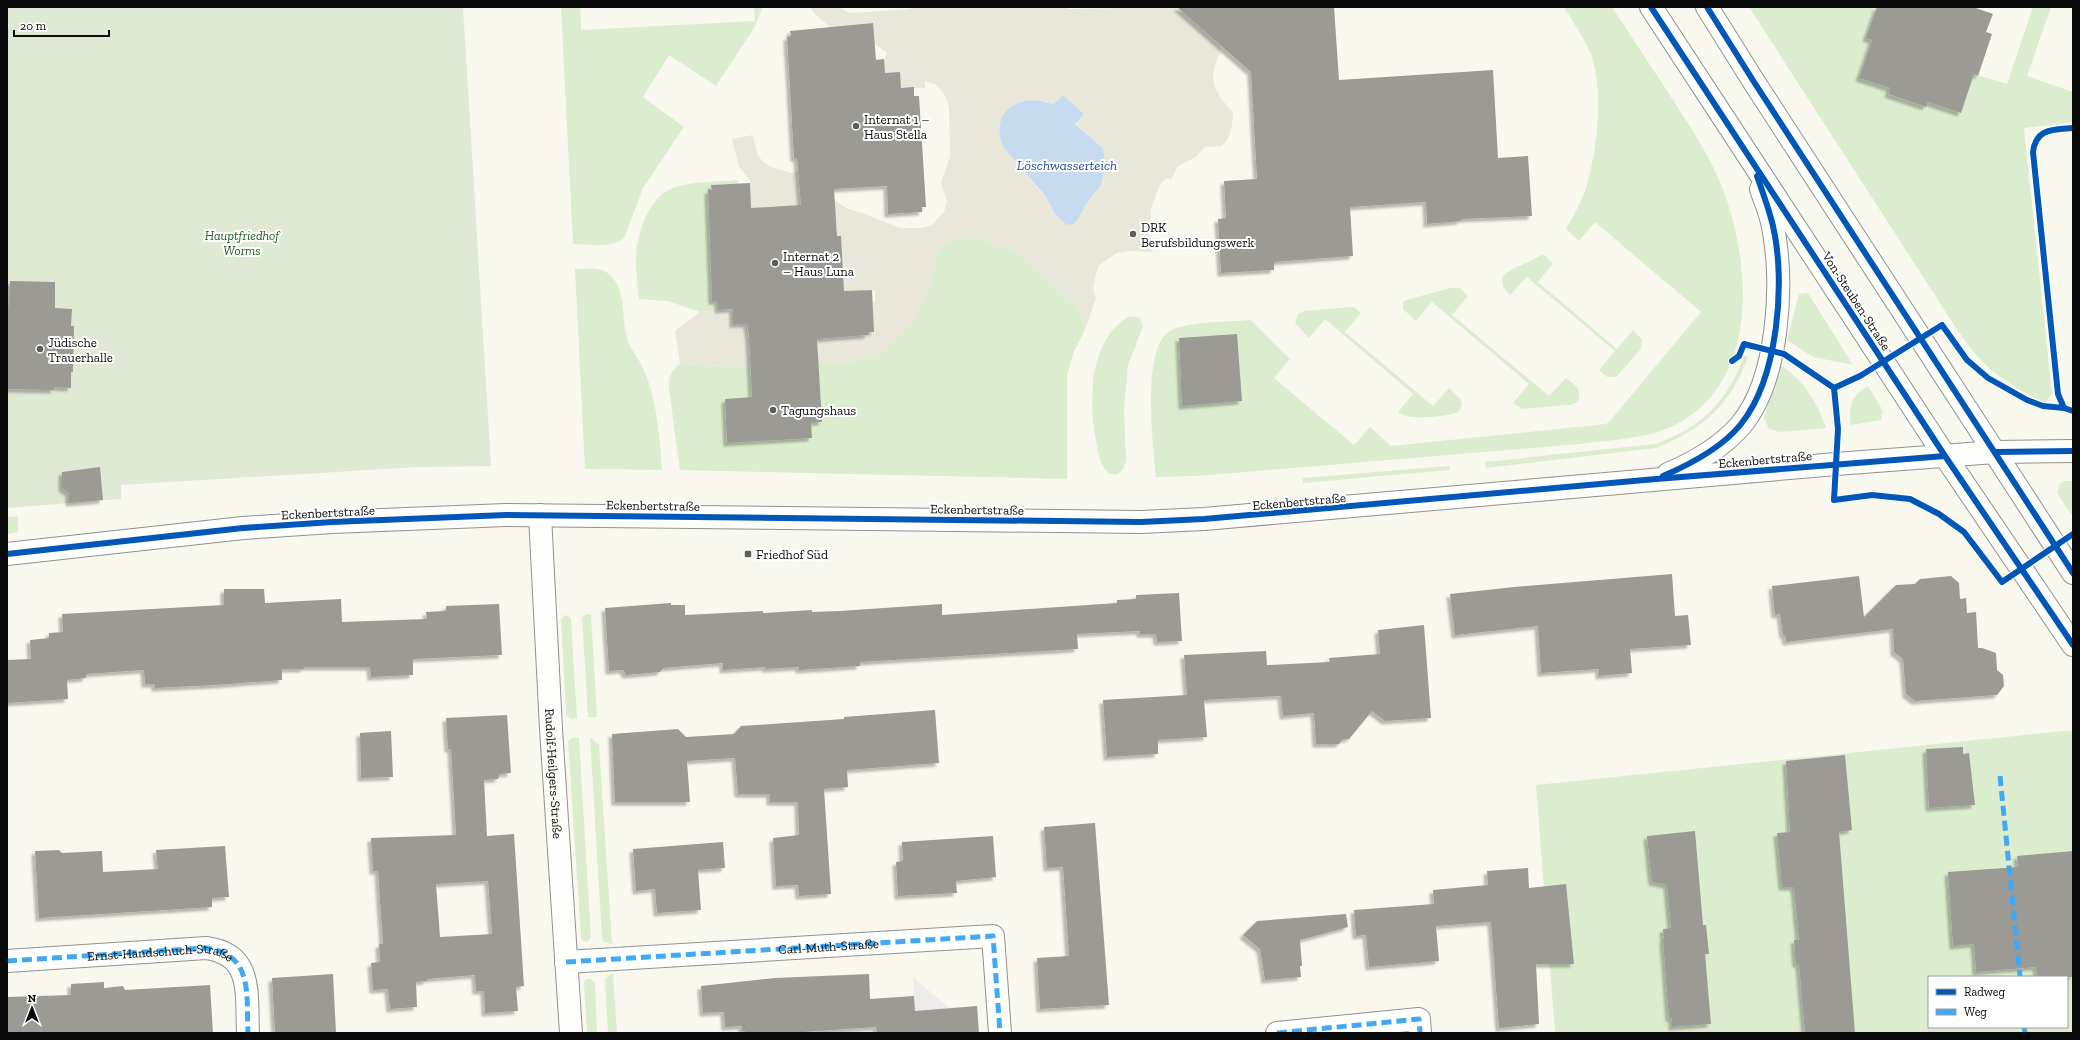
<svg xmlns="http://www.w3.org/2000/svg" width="2080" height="1040" viewBox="0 0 2080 1040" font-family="'Zilla Slab',serif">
<defs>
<filter id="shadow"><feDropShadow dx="-3.5" dy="3.5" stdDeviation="1" flood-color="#0004"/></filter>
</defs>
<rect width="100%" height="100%" fill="#f8f8ee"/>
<!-- industrial -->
<polygon fill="#f0eaeb" points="913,977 949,1008 951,1033 916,1033"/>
<!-- green -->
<g fill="#dcedcf" fill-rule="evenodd">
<path d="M561,7H580L581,30L755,21L754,7H763L754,28L716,86L669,55L643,97L684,127L643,188L624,238C610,249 590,244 573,244Z"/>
<path d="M1564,7H1612C1633,39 1654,71 1675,103C1691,128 1709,155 1720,182C1752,259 1762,385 1671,427C1644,439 1609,440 1580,444L1197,476L1156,477C1153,448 1141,346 1170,331C1188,321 1229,322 1251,320L1290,359L1274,378L1354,445L1370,427L1391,446L1606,424L1610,421L1701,312L1595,222L1579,241L1566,229C1573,217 1580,204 1585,191C1597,154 1605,89 1590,52C1583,37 1573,22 1564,7Z"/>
<path d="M1749,7H1877L1867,38L1872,40L1859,78L1890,88L1888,95L1926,107L1928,102L1961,113L1974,74L2007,84L2033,7H2051L2027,76L2073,92V122L2024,128L2052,394L2045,403C2020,391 1995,376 1976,355C1969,347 1963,337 1956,328Z"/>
<path d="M738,180V184L712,185V190L708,191V207L712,206L713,217L709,218L710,241L714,242L712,301H718V310L700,312L668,301L639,299C638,284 635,269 636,255C638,232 649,196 673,188C693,181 717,182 738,180Z"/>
<path d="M964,237L981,239L1015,252L1057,286L1071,300L1082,315L1084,332L1074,351L1067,375V479L680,470L669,389C669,377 670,371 680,364L750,367L752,397L725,399L727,443L811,422H822L818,364L860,361L928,291L938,251L949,241Z"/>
<path d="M1543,254L1553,263L1538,282L1617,349L1633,330L1642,339L1641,349L1616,377H1607L1599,370L1615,351L1527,277L1510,295L1503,287L1502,277C1511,267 1531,263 1543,254Z"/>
<path d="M575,269C586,269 601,266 610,275C627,290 621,322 628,342C632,351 639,359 643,368C657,399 660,437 662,470L585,469Z"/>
<polygon points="1450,288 1460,288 1468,296 1452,315 1549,396 1566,378 1578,388 1579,399 1576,403 1570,405 1522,409 1513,403 1529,384 1432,302 1416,321 1403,309 1403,302 1406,300"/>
<polygon points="1808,293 1853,365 1813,357 1787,340 1799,294"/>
<path d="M1349,307H1354L1361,313L1345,332L1433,406L1449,388L1461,400L1462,405L1458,412C1445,417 1408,421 1398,412L1413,394L1325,319L1309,338L1295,323L1298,314L1304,311Z"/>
<path d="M1130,316L1140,318L1143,326L1128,365L1124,410L1126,459L1124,468L1118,474H1109C1098,463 1098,450 1095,435C1089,395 1090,338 1130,316Z"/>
<path d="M1744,356L1748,357C1730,405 1704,429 1656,448L1486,468L1485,462L1655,444C1701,428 1727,402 1744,356Z"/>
<path d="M1780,365C1804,380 1817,402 1826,428L1780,432L1769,429L1764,418Z"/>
<path d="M1868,386L1883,411L1881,420L1851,425C1848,407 1851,395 1868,386Z"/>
<polygon points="1449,466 1450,470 1303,483 1303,478"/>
<polygon points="2063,481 2073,481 2073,514 2071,514 2057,493 2060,484"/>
<polygon points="18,516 18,532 7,534 7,517"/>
<polygon points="586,614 591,615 597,717 588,717 582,618"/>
<polygon points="564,615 570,617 571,620 577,718 571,719 566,715 566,711 561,620"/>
<path d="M2073,730V1033H1555L1536,785ZM1929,977H2067V1027H1929Z"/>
<polygon points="574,737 579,738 591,938 587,942 582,940 581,937 568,741"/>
<polygon points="590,737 599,745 612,944 603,942 602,938"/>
<polygon points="613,973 617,1033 608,1033 605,980 607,977"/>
<polygon points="589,979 592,980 595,983 597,1033 587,1033 584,984 585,980"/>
</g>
<!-- cemetery -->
<polygon fill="#e0e9d3" points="7,7 463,7 491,466 418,467 121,485 121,499 7,508"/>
<!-- plaza -->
<path fill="#e8e7da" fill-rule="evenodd" d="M813,7H838L850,13L911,9V7H1062L1069,9L1178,7L1222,47L1215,66L1213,77L1215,88L1220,97L1233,113L1232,126L1228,139L1222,146L1205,147L1196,157L1178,166L1171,180L1166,178L1160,185L1151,208L1149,241L1153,252L1129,251L1117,253L1098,266L1093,288L1096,299L1084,332L1082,315L1071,300L1015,252L981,239L964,237L949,241L938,251L928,291L917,318L902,335L881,352L860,361L818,364L751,374L750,367L680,364L675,331L700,312L733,309V324H747L748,337L868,335L873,302H875V290L858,291L840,294L842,258L841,236H837V225L829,226L748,212L750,195V180L739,167L732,139L753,135L757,153L762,161L771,167L792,173L806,169L826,194L846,208L865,214L900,228H921L932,225L944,212L947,201L941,183L950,156L949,109L947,99L941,90L935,84L925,81V88H901L885,73L884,59L887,53L871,41L834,31L811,10ZM1030,100L1046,101L1084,114L1075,123L1103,148L1101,185L1085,206L1078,219L1051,204L1004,148Z"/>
<!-- water -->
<path fill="#c7dbf0" d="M1063,95L1084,114L1075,124L1103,148L1105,165L1101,185L1085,206L1078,219L1073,224L1067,225L1055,214L1046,197L1004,148C987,110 1022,92 1054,104Z"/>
<!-- building -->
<g fill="#9b9a94" fill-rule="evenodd" filter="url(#shadow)">
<polygon points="1177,7 1334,7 1339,80 1493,70 1498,158 1528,156 1532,216 1461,219 1461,221 1427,224 1426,202 1350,207 1353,256 1274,262 1274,270 1221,273 1218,219 1226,218 1224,181 1257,179 1251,72"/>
<polygon points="1877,7 1973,7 1993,14 1986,32 1992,34 1978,76 1974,74 1961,113 1928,102 1926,107 1888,94 1890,88 1859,78 1872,40 1866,38"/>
<polygon points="873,23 876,60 884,59 885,73 900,72 901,88 914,87 914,96 919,96 926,207 922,207 922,212 888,214 887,186 834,189 837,236 841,236 844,291 872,290 874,332 868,332 868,335 817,339 822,422 811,422 812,438 727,443 725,399 752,397 749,337 747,324 733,324 733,309 718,310 718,301 712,301 708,190 712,190 711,185 750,183 751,208 801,205 797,158 794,158 787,37 791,36 790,31"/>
<polygon points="10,281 55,282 55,308 72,309 71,326 74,326 73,372 71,372 71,388 54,387 54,390 8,389 7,306 9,306"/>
<polygon points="1237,334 1242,401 1182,406 1179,338"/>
<polygon points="100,467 103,500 69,503 69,493 62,488 62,472"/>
<polygon points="1672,574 1675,616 1688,615 1691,645 1630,649 1632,673 1599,676 1599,669 1541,673 1538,626 1455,635 1450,594 1514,587"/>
<polygon points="1859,576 1864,617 1896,585 1915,584 1920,579 1951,576 1959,583 1960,599 1966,598 1967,613 1976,612 1978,648 1982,648 1996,653 1997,670 2003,675 2004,686 1997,695 1915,701 1906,694 1903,659 1894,652 1893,629 1786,642 1785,635 1783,635 1780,614 1775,615 1772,586"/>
<polygon points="224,589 264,589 265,603 341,599 342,622 427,619 426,612 446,611 446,606 499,604 502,655 413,659 413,675 371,677 370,667 304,667 304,669 282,669 282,680 216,685 155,688 155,684 145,684 144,670 86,674 86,678 67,680 68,699 7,703 7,660 31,659 30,640 49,638 49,633 63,632 62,614 224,605"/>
<polygon points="1179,593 1182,641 1157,642 1156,634 1140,634 1140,631 1077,634 1078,649 860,662 860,666 799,670 799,667 766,669 766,667 723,670 723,663 663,668 660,672 626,675 623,670 609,671 605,608 671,603 671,605 685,605 685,615 763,611 763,613 812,610 812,612 840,611 942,604 942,615 1117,603 1117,600 1136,599 1136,595"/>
<polygon points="1424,625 1431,718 1385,721 1372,711 1349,739 1343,739 1339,744 1316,744 1314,713 1283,716 1281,696 1204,700 1207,737 1158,740 1158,754 1107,757 1103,700 1187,695 1184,655 1266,651 1267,665 1330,662 1329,658 1380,654 1378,630"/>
<polygon points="935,710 939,763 847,770 848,787 824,789 831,894 799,896 798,885 776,886 773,838 799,835 798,802 770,802 770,794 738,794 735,758 687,761 690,802 615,802 612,734 678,729 686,737 734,734 741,726 844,719 844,717"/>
<path d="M507,715L511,773L500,774L498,779L484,780L487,836L514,834L524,986L516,987L518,1011L485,1013L484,991H476L475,975L427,979V981L416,982L417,1007L390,1009L388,989L373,990L371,963L380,962L379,944H383L378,871H373L371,838L456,835L451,749H448L446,718ZM488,881L492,934L440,937L436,884Z"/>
<polygon points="391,731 393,777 361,778 360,733"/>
<polygon points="1963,747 1963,754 1969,753 1975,805 1929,808 1926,749"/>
<polygon points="1845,755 1852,830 1839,832 1855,1033 1805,1033 1799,964 1796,964 1794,940 1799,940 1794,887 1782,887 1777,833 1790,832 1786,761"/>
<polygon points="1095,823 1109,1005 1040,1009 1037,958 1069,956 1063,867 1047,868 1044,827"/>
<polygon points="1695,831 1703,925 1706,925 1709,954 1705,954 1711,1024 1672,1027 1672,1018 1669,1019 1663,939 1664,939 1663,929 1671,928 1667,885 1652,882 1647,836"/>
<polygon points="993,836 996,877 956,881 957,893 898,896 896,862 903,861 902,842"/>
<polygon points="723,842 725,868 698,870 701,910 657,913 655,889 636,891 633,849"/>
<polygon points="225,846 229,897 212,898 212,907 39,918 35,851 59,850 62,853 102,851 103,872 158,869 156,850"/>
<polygon points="2073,851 2073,977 2037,977 2036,967 1976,972 1974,944 1953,946 1948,872 2018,867 2017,856"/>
<polygon points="1528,868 1529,888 1566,884 1574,964 1536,964 1539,1024 1499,1028 1491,922 1436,926 1439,961 1369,967 1366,935 1356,936 1354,910 1434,904 1433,890 1488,885 1487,871"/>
<polygon points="1346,914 1348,927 1300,940 1302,966 1300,966 1301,977 1265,980 1260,949 1243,935 1257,921"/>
<polygon points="333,974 336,1033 275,1033 272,978"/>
<polygon points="869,974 870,999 914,996 915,1011 977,1006 979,1033 877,1033 876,1027 789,1033 745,1033 745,1031 742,1031 742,1026 725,1027 724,1012 703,1013 701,986 775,978"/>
<polygon points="104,982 104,988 123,986 125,990 210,985 213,1033 7,1033 7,997 71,995 71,984"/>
</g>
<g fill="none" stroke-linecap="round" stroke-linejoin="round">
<defs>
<g id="minor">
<polyline points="1651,7 1945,456 2073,645"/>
<polyline points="1707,7 1754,82 2073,573"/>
<path d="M1668,474C1694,463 1722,447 1741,425C1779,379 1784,284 1773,227C1771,214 1765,201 1761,189"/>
<path id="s1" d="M540,515L551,729L571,1033"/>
<polyline points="7,554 243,528 332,522 506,515 1141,522 1204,519 1836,464 1995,452 2073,451"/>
<path d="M7,961L206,948C254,954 246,995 248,1033"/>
<polyline points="566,962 993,936 1000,1033"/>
<polyline points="1277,1033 1419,1019 1420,1033"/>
</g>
</defs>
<!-- minor casing -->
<use href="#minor" stroke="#91918d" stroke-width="24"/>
<!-- minor -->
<use href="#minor" stroke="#fefefc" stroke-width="22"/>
<!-- quiet -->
<g stroke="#3fa9f5" stroke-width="5" stroke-dasharray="10 5" stroke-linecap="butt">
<polyline points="2000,776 2020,977"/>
<path id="s2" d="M7,961L206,948C254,954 246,995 248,1033"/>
<path id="s3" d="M566,962L993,936L1000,1033"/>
<polyline points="2024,1027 2025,1033"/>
<polyline points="1277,1033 1419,1019 1420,1033"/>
</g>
<defs>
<g id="cycleway">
<polyline points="1651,7 1945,456 2073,645"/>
<polyline points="1707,7 1754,82 2073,573"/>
<path d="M2073,128C2053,130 2036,128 2033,152L2058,394L2064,408L2073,411"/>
<polyline points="1732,361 1739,356 1744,344 1784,354 1834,388 1838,429 1834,500 1872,495 1910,499 1939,514 1964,532 2002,582 2073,534"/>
<polyline points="1834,388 1860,376 1942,325 1967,360 1988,378 2027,400 2043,406 2064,408"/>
<polyline points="1995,452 2073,451"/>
<path d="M1663,476C1691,464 1722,448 1741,424C1778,378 1786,282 1773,226C1769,209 1763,193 1757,176"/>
<polyline points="7,554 243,528 332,522 506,515 1141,522 1204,519 1656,479 1945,456"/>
</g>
</defs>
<!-- cycleway casing -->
<use href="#cycleway" stroke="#fff" stroke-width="8"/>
<!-- cycleway -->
<use href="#cycleway" stroke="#0057b8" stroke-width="6"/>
</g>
<!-- markers -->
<g fill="#5d5d5a" stroke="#fff" stroke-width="1.5">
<circle cx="856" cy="126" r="4"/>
<circle cx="1133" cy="234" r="4"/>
<circle cx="775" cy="263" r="4"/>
<circle cx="40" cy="349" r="4"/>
<circle cx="773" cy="410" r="4"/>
<rect x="744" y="550" width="8" height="8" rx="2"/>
</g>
<g text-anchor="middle" stroke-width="4" stroke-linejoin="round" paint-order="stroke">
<!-- poi labels -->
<g font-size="13" fill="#0a0a0a" stroke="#fff" text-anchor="start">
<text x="864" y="124">Internat 1 –<tspan x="864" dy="15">Haus Stella</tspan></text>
<text x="1141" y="232">DRK<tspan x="1141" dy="15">Berufsbildungswerk</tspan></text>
<text x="783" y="261">Internat 2<tspan x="783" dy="15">– Haus Luna</tspan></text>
<text x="48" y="347">Jüdische<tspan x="48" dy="15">Trauerhalle</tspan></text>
<text x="781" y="415">Tagungshaus</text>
<text x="756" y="559">Friedhof Süd</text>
</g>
<!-- park labels -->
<g font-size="13" font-style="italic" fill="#225c20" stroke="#fff">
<text x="242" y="240">Hauptfriedhof<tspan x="242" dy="15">Worms</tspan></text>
</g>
<!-- street labels -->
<g font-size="13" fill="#0a0a0a" stroke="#fff">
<text transform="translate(1857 301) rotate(57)" y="5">Von-Steuben-Straße</text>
<text transform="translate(1765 459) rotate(-5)" y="5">Eckenbertstraße</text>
<text transform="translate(1299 501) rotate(-5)" y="5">Eckenbertstraße</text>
<text transform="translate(653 505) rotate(1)" y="5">Eckenbertstraße</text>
<text transform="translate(977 509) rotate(1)" y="5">Eckenbertstraße</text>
<text transform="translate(328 512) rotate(-3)" y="5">Eckenbertstraße</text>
<text dy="5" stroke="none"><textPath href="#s1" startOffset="259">Rudolf-Heilgers-Straße</textPath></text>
<text dy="5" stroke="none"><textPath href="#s3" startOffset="263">Carl-Muth-Straße</textPath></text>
<text dy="5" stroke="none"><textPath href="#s2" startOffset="154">Ernst-Handschuch-Straße</textPath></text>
</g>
<!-- water labels -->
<g font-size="14" font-style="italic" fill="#1e4b91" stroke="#fff">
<text x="1067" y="170">Löschwasserteich</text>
</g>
</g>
<!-- border -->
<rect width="2080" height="1040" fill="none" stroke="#0a0a0a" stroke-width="16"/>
<!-- legend -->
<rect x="1928" y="976" width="140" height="52" fill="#ffffff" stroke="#9d9d9d"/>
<rect x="1936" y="989" width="20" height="6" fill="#0057b8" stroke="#9d9d9d"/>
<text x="1964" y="996" font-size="12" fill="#0a0a0a">Radweg</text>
<rect x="1936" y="1009" width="20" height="6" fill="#3fa9f5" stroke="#9d9d9d"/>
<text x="1964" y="1016" font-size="12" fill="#0a0a0a">Weg</text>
<!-- north arrow -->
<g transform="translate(32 1008)" stroke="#ffffff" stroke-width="3" paint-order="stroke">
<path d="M0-3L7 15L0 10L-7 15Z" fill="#0a0a0a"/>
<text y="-6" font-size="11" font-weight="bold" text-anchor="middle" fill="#0a0a0a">N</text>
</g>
<!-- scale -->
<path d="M14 30v6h95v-6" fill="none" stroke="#0a0a0a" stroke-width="2"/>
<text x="20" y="30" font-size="12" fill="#0a0a0a" stroke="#ffffff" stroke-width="3" paint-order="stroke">20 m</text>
</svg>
